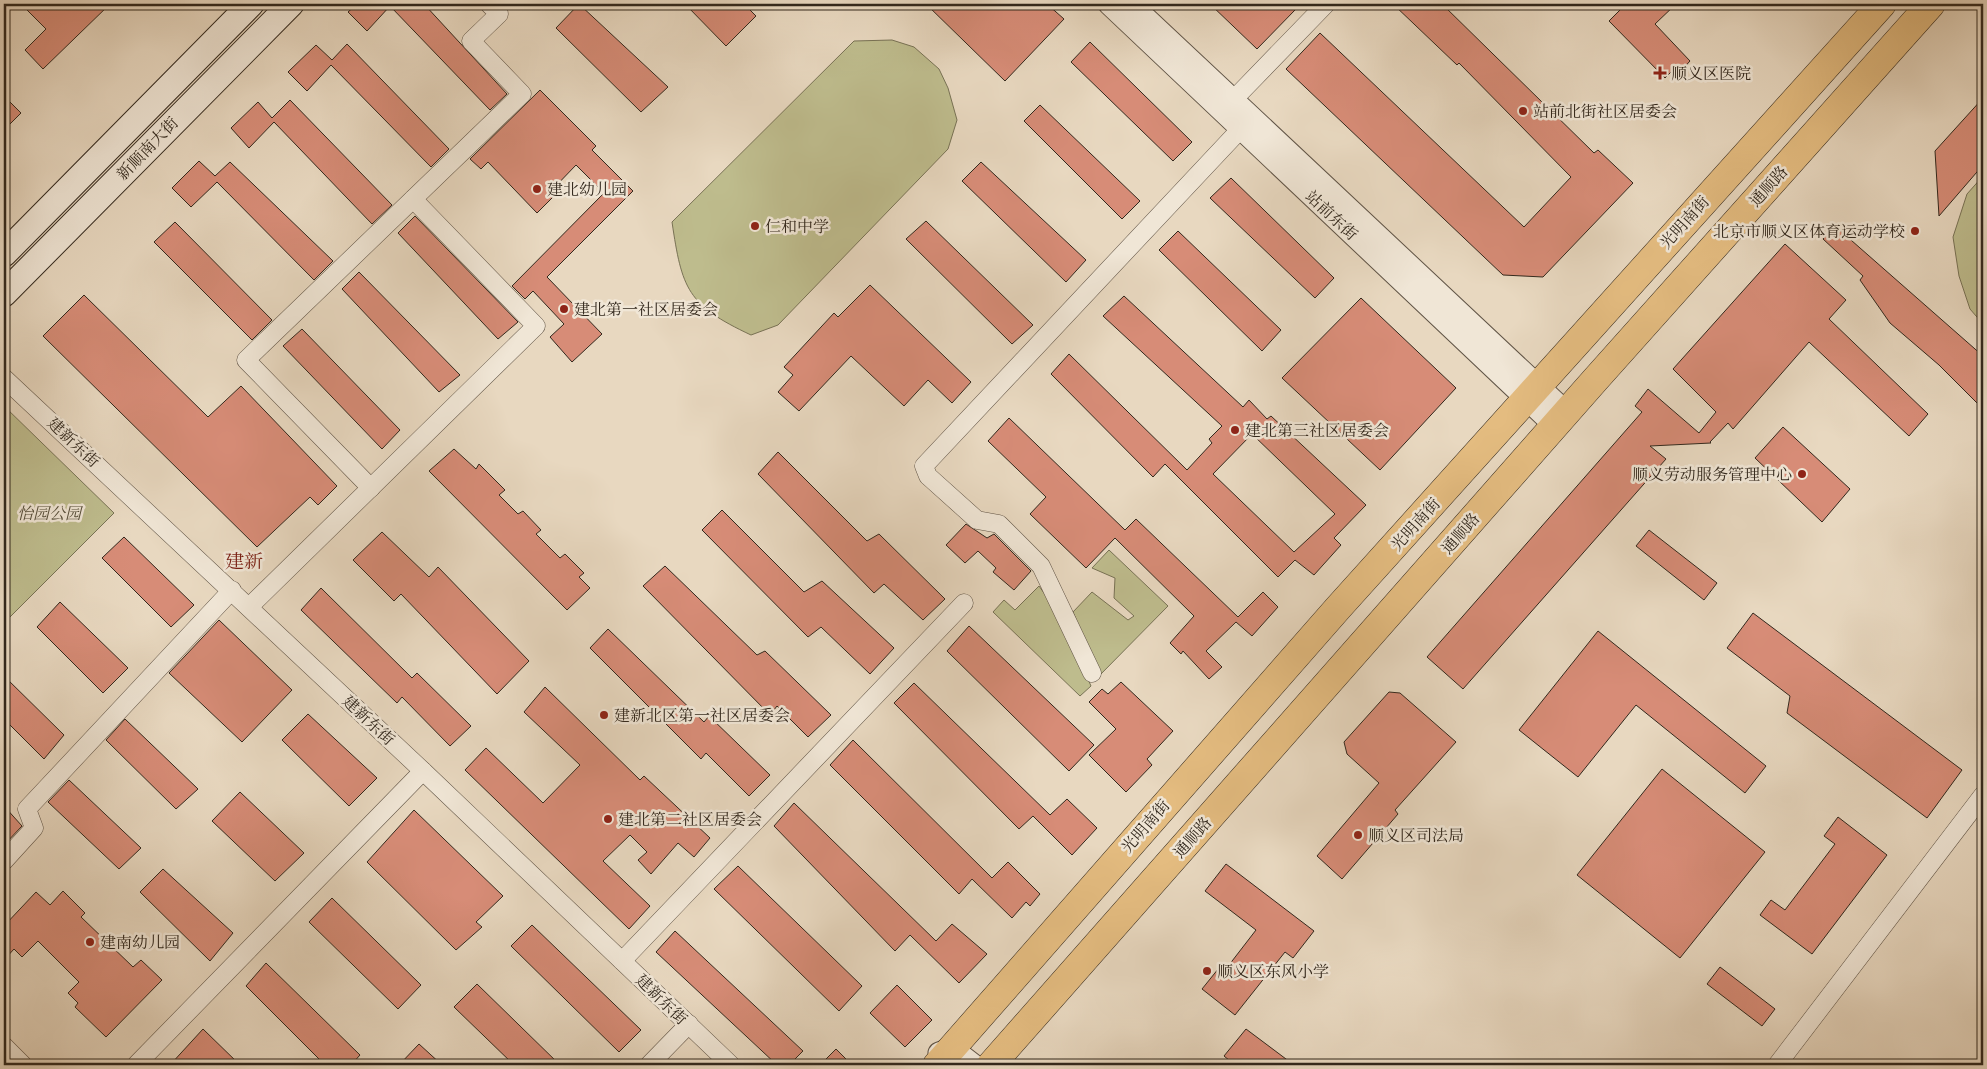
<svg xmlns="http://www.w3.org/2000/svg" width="1987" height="1069" viewBox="0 0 1987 1069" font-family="'Gentium Book Plus','Noto Serif SC',serif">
<rect width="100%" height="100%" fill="#e8d8c0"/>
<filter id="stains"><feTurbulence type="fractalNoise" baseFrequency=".004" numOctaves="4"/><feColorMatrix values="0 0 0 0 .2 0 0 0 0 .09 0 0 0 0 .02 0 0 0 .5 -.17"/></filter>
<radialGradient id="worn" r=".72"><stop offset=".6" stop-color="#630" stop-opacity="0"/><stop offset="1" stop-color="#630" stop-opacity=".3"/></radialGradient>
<!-- green -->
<g fill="#bebc8d" stroke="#787255">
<path d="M892,40L914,47L939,69L948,88L957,120L948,149L778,325L751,335C687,305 682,289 672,222L854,41Z"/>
<polygon points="1983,176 1983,324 1970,309 1959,276 1953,237 1967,194"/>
<polygon points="4,406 114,513 4,623"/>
<polygon points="1109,550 1168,606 1099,676 1073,612 1092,592 1128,620 1134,616 1114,598 1115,578 1092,568"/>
<polygon points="1039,586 1059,614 1091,686 1080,696 993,612 1004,600 1015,610"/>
</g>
<!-- building -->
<g fill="#d78c77" stroke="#32281d" fill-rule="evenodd">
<polygon points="21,4 110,4 43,69 25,50 46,29"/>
<polygon points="357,4 424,4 507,94 490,110 390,6 367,31 348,12"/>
<polygon points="579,4 668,87 641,112 556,28"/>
<polygon points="685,4 744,4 756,16 726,46"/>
<polygon points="926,4 1047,4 1064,19 1005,81"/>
<polygon points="1210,4 1289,4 1295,10 1257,49"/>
<polygon points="1393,4 1442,4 1594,153 1598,150 1633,183 1543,277 1503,275 1286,69 1320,33 1524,227 1571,177 1459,63 1457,65"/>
<polygon points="1626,4 1676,4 1655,24 1690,61 1679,73 1674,69 1665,78 1609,21"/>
<polygon points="1090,42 1192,142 1173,161 1071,62"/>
<polygon points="347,44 449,149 431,167 331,65 307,91 288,72 316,45 332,60"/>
<polygon points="540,90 596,146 592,150 633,191 547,277 602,334 572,362 550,337 564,324 533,291 525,299 512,286 604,193 576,165 551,191 555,195 537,213 488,162 481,169 470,159"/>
<polygon points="4,96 21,113 4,130"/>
<polygon points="1983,98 1983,165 1939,216 1935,151"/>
<polygon points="290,100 392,205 372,224 274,122 249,148 231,128 258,102 272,118"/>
<polygon points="1040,105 1140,201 1122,219 1024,121"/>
<polygon points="199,161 215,176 230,162 333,261 314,280 217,182 191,207 172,188"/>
<polygon points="981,162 1086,260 1066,282 962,181"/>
<polygon points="1231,178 1334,278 1315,298 1210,198"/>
<polygon points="415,216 518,322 498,339 398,233"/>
<polygon points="926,221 1033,325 1012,344 906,239"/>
<polygon points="175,222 272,320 252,340 154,242"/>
<polygon points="1835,226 1983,356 1983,409 1939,365 1890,323 1860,280 1863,276 1823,239"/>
<polygon points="1178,231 1281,330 1262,351 1159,250"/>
<polygon points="1785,244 1846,300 1829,319 1928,414 1909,436 1809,342 1733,429 1728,423 1710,442 1711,443 1650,446 1666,459 1463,689 1427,657 1642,412 1635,406 1648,389 1699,433 1716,412 1673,369"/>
<polygon points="359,272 460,375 439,392 342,289"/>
<polygon points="870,285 971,382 952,403 928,380 904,406 851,356 799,411 778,392 793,375 784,367 834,313 838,317"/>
<polygon points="84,295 208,417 241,386 337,486 318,505 310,497 257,547 43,336"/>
<path d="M1124,296L1243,407L1249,400L1267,419L1271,416L1366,505L1334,538L1341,545L1314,575L1295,560L1278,577L1165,464L1153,477L1051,374L1069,354L1187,470L1212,443L1209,439L1222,426L1103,316ZM1252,434L1335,514L1294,552L1213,474Z"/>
<polygon points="1361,298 1456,388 1380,470 1282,378"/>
<polygon points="302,329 400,430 382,449 283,346"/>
<polygon points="1009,418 1125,530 1136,519 1238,617 1263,592 1278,607 1252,636 1236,622 1206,651 1222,667 1209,679 1183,651 1181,654 1170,643 1194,616 1115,538 1086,568 1030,514 1046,497 988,441"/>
<polygon points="1783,427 1850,489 1822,522 1755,458"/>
<polygon points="454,449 476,469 479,464 505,490 499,495 518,514 523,511 541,530 536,534 560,558 565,554 584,573 579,577 590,588 567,610 429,471"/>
<polygon points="778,452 867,541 879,534 945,599 923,620 884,584 874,593 758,474"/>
<polygon points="722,510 804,592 822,581 894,648 870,674 821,627 808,637 702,530"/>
<polygon points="966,524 987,538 994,534 1031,571 1014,590 993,572 996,568 978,551 965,563 946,545"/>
<polygon points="1649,530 1717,583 1704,600 1636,546"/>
<polygon points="382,532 429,577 438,567 529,661 497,694 401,594 394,601 353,560"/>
<polygon points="124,537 194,605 171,627 102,558"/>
<polygon points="665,566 757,655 765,651 831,715 808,737 777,706 770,715 643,586"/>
<polygon points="321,588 412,678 417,673 471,726 450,746 402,697 397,703 301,610"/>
<polygon points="60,602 128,668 103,693 37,627"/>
<polygon points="1753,613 1962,770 1927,818 1787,713 1790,696 1727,648"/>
<polygon points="219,620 292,690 242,742 169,673"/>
<polygon points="969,626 1094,745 1069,771 947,651"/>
<polygon points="608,629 704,722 709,716 770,775 749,796 706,753 701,759 590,648"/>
<polygon points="1598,631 1766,766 1745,793 1636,705 1578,777 1519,730"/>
<polygon points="4,676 64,735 44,759 4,719"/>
<polygon points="1121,682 1173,731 1147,759 1152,765 1126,792 1089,755 1116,729 1089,702 1102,689 1108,694"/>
<polygon points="914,683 1050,815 1067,799 1097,828 1072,855 1033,816 1019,829 894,703"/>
<polygon points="545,687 640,780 644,776 710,838 694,857 678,843 651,874 638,860 647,852 630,835 603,861 650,906 629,929 465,770 486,748 543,803 580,765 524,712"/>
<polygon points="1389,692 1400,693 1456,742 1395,810 1398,814 1342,879 1317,856 1379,783 1347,754 1344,742"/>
<polygon points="308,714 377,778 349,806 282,740"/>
<polygon points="125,719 198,789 176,809 106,740"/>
<polygon points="853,740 992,878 1008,862 1040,894 1030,906 1026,902 1012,918 972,879 959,894 830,765"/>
<polygon points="1662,769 1765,852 1680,958 1577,875"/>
<polygon points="69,780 141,848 119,869 48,802"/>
<polygon points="240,792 304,853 275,881 212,821"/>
<polygon points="794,803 936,941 952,924 987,954 959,983 910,935 895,951 774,826"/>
<polygon points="4,806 22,826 4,845"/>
<polygon points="414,810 503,896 476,922 482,927 456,950 367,862"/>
<polygon points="1838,817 1887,855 1812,954 1760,915 1771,900 1785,910 1835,844 1824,836"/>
<polygon points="1226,864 1314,931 1293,958 1285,952 1235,1015 1202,989 1223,963 1229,965 1256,930 1205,891"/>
<polygon points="738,866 862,986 839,1011 714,889"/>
<polygon points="163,869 233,933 210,961 140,892"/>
<polygon points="63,891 85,913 81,917 133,967 141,960 162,980 106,1037 75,1007 78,1003 68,993 79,982 38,941 22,957 14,949 4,960 4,926 36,892 50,905"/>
<polygon points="332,898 421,985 398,1009 309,922"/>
<polygon points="532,925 641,1030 619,1052 511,946"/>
<polygon points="675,931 803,1051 789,1065 777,1065 656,952"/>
<polygon points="266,963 360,1055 351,1065 325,1065 246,986"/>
<polygon points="1720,967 1775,1009 1762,1026 1707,984"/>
<polygon points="477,984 560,1065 514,1065 454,1007"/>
<polygon points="897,985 932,1020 905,1047 870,1013"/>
<polygon points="203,1029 240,1065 170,1065"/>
<polygon points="1246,1029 1294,1065 1235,1065 1224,1056"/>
<polygon points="419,1044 442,1065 399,1065"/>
<polygon points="836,1049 852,1065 820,1065"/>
</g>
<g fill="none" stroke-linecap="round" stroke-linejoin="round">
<defs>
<g id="minor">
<polyline points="1233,100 1326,4"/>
<polyline points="4,378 423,771 731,1065"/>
<polyline points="371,488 246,360 522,94 471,41 499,14 489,4"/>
<polyline points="249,607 536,326 413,199"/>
<polyline points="1092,673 1041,566 999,524 977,520 928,476 924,466 1250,119"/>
<polyline points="4,861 34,828 27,809 232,590"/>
<polyline points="622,961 964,603"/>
<polyline points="4,1046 23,1065"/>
<polyline points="136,1065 423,771"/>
<polyline points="649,1065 689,1024"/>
<polyline points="1777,1065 1983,795"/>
</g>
<g id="tertiary">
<polyline points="1109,4 1555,426"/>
<polyline points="1131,4 1567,413"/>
<polyline points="939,1053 952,1048 974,1065"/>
</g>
<g id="secondary">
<polyline points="4,254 251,4"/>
<polyline points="4,294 291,4"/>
</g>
<g id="primary">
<polyline points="937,1065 1338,608 1882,4"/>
<polyline points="991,1065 1595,380 1931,4"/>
</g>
</defs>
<!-- minor casing -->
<use href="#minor" stroke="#605446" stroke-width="19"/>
<!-- tertiary casing -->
<use href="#tertiary" stroke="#605446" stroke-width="23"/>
<!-- secondary casing -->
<use href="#secondary" stroke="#32281d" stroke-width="27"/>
<!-- primary casing -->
<use href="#primary" stroke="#32281d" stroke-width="29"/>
<!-- minor -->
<use href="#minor" stroke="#f0e6d6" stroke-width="18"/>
<!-- tertiary -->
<use href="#tertiary" stroke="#f0e6d6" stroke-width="21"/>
<!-- secondary -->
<use href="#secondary" stroke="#f0e6d6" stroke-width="25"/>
<!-- primary -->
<use href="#primary" stroke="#e4bc80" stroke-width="28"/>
</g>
<!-- markers -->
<g fill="#8f2418" stroke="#f0e6d6" stroke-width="2">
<path d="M1657.5 65.5h5v5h5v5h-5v5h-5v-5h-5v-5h5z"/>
<circle cx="1523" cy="111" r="5"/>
<circle cx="537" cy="189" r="5"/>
<circle cx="755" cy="226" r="5"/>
<circle cx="1915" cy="231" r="5"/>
<circle cx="564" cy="309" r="5"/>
<circle cx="1235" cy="430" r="5"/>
<circle cx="1802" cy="474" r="5"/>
<circle cx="604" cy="715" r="5"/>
<circle cx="608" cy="819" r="5"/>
<circle cx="1358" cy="835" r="5"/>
<circle cx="90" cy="942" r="5"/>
<circle cx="1207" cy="971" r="5"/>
</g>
<g text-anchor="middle" stroke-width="5" stroke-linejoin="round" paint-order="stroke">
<!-- poi labels -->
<g font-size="16" fill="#32281d" stroke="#f0e6d6" text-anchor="start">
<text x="1671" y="79">顺义区医院</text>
<text x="1533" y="117">站前北街社区居委会</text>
<text x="547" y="195">建北幼儿园</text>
<text x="765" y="232">仁和中学</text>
<text x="1905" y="237" text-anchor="end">北京市顺义区体育运动学校</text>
<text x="574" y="315">建北第一社区居委会</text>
<text x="1245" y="436">建北第三社区居委会</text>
<text x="1792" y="480" text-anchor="end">顺义劳动服务管理中心</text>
<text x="614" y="721">建新北区第一社区居委会</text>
<text x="618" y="825">建北第二社区居委会</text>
<text x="1368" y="841">顺义区司法局</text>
<text x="100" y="948">建南幼儿园</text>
<text x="1217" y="977">顺义区东风小学</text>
</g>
<!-- street labels -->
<g font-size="16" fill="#32281d" stroke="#f0e6d6">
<text transform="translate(147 148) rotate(-46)" y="6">新顺南大街</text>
<text transform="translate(1768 186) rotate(-48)" y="6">通顺路</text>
<text transform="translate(1332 215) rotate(43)" y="6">站前东街</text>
<text transform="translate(1684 222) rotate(-48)" y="6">光明南街</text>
<text transform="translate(74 442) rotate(43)" y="6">建新东街</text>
<text transform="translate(1415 524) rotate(-48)" y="6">光明南街</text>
<text transform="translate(1460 533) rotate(-49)" y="6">通顺路</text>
<text transform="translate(369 720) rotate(43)" y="6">建新东街</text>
<text transform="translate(1145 826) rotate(-49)" y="6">光明南街</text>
<text transform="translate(1192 837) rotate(-49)" y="6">通顺路</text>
<text transform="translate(662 999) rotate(44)" y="6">建新东街</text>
</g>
<!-- park labels -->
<g font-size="16" font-style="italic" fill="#554d39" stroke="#f0e6d6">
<text x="49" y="519">怡园公园</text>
</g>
<!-- quarter labels -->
<g font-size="19" fill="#7a1f14" stroke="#f0e6d6">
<text x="244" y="568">建新</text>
</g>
</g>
<!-- margin -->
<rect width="1987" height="1069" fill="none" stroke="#e8d8c0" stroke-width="20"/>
<rect x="5" y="5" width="1977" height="1059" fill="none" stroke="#32281d" stroke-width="2.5"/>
<rect x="10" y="10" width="1967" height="1049" fill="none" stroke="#32281d"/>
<rect width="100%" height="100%" filter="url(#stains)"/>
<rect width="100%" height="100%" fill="url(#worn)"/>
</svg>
